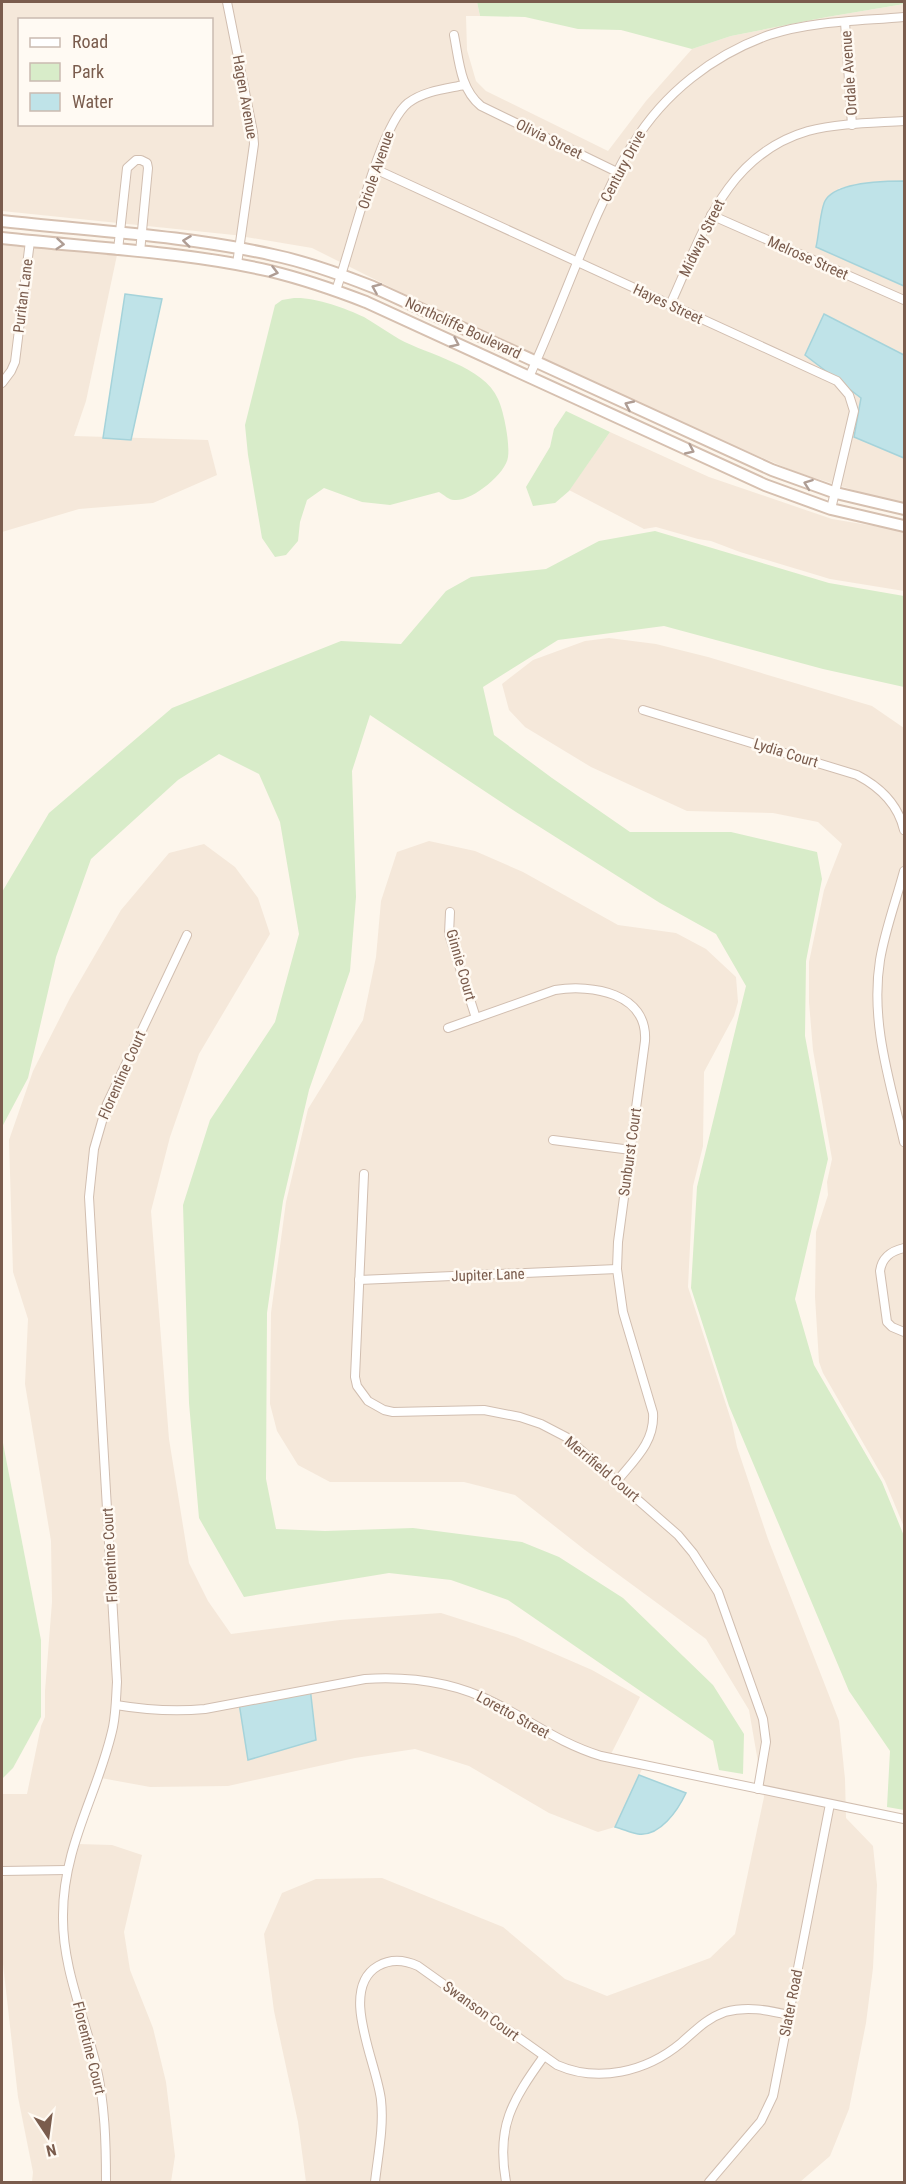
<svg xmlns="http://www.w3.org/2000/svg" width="906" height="2184" viewBox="0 0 906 2184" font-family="'Roboto Condensed',sans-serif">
<rect width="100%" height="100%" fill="#fdf6ec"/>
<!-- residential -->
<g fill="#f5e8da" fill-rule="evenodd">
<path d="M2,2H477L480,16H466L467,50L476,81L486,91L608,151L646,101L692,49L731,36L827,17L904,4V181L884,182L839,188L816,247L904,286V355L824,314L861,398L854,437L904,458V503L882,499L796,472L683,424L452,318L312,248L234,235L2,211ZM20,20H212V124H20Z"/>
<polygon points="2,243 117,255 86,401 74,436 208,440 217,475 153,503 79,509 2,532"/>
<polygon points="610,432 709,477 832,519 904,531 904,591 830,579 740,552 711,541 698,539 656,527 644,529 569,490"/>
<polygon points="609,638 656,644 708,657 872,706 904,728 904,1527 885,1481 823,1373 819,1362 815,1297 816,1232 828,1195 827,1182 832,1159 813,1050 809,1002 809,962 824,890 842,844 818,822 773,813 687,811 591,767 525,727 509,710 502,684 533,660 585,641"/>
<polygon points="429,841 475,851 523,872 618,925 676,933 706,949 736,977 738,1002 734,1016 704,1072 703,1146 693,1186 688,1287 732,1423 737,1447 768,1539 839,1721 845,1779 846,1818 873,1846 877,1885 873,1968 866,2023 849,2109 830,2156 800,2182 306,2182 298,2122 274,2011 264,1934 282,1893 316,1879 382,1878 503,1927 565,1979 607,1996 710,1958 735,1934 764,1797 749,1710 706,1639 585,1550 515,1495 464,1482 330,1482 298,1465 277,1431 270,1404 271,1313 286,1202 308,1109 363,1020 376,957 381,901 397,852"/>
<polygon points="204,844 235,867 258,898 270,934 199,1054 170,1137 151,1211 169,1439 189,1563 208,1601 231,1634 340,1620 441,1613 516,1637 592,1670 640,1697 610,1756 642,1769 615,1827 598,1832 549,1813 469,1766 415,1749 355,1758 228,1786 150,1787 101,1778 78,1844 112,1845 142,1855 124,1932 130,1970 153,2028 166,2082 175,2156 171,2182 32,2182 33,2172 18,2097 2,1955 2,1891 4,1874 2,1874 2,1794 27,1794 41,1726 45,1717 45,1691 52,1602 51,1541 25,1384 28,1319 13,1272 9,1140 33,1071 70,998 121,910 169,853"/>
</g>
<!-- green -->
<g fill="#d8ecc9">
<polygon points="477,2 904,2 904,4 827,17 731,36 692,49 621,30 578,29 525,17 480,16"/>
<path d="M294,298C315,297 345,308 364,317C376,324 387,332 399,339C428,355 484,366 498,399C504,412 510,443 508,457C506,474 471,502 454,500C449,500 444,495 439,492L390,505L362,502L324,488L307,500L300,522L298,541L286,555L275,557L262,538L248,455L245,425L275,305L282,300Z"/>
<polygon points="566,411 610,432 569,491 555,503 533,506 526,487 550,447 554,429"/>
<polygon points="655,531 829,583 904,596 904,687 823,669 664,626 558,640 483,687 494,735 552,778 630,832 731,832 817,852 822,879 806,961 805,1036 828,1159 795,1299 814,1365 882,1482 904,1536 904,1810 887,1807 890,1751 849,1691 729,1406 691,1288 697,1187 746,986 716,934 660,903 516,812 370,715 352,771 356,897 350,971 309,1090 283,1201 267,1313 266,1479 276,1529 325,1531 413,1528 522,1542 559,1557 623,1598 713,1685 744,1734 743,1774 719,1770 713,1741 508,1600 451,1580 389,1573 244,1597 199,1518 189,1403 183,1205 210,1120 275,1022 299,934 280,822 259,774 219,754 178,780 91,859 56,957 28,1078 2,1127 2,892 49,813 172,708 341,641 401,644 446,591 471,577 546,569 599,541"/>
<polygon points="2,1438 41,1640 41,1717 13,1768 2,1779"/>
</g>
<!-- water -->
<g fill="#bfe3e8" stroke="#a5d3da" stroke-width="1.5">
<path d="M904,181V286L816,247C819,235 820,211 825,201C835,182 885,181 904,181Z"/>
<polygon points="125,294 162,299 131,440 103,438"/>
<polygon points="824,314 904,355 904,458 854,437 861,398 805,355"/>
<polygon points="310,1687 316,1740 248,1760 239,1703"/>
<path d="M639,1775L686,1793C678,1810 660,1837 638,1834C631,1833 623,1829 615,1827Z"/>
</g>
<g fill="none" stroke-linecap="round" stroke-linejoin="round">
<defs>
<g id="street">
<polyline points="227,2 253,132 254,144 237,264"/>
<polyline points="845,22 852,125"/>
<path d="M454,35C459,60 460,89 481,106L617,172"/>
<polyline points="375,169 837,381 849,395 854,411 831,509"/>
<polyline points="711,215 904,300"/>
<polyline points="118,250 127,168 136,160 141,160 147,163 148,168 140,252"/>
<path d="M336,290C351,250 379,126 408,103C424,91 445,89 464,85"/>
<path d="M670,305C702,235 725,155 808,131C839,123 873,123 904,121"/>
<path d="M529,377C554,323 574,267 598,213C609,190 619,165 633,144C664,93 713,55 769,35C812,21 860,21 904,17"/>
<polyline points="2,383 11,371 15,362 30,241"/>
<path d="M643,710L857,775C880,787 898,804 904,830"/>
<path d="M904,871C896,901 885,930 880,960C870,1022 890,1082 904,1142"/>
<polyline points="450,912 449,934 476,1018"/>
<path d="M448,1028L555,990C592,984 648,993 645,1041L618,1242L617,1269L623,1312L653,1413C655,1442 634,1460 617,1481"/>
<polyline points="553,1140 631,1150"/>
<polyline points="364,1174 355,1377 357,1386 368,1401 384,1410 393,1412 484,1410 520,1417 541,1424 566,1437 678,1535 693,1553 718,1592 763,1719 766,1742 758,1789"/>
<path d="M904,1248C891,1251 882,1257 880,1271L887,1322L892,1327L904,1332"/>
<polyline points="359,1280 617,1269"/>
<path d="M116,1705C146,1710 174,1712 205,1709L365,1679C411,1676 454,1682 495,1703C533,1722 559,1743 601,1756L904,1819"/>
<polyline points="2,1871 67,1870"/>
<path d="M106,2182C106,2143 105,2104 96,2065C84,2015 62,1967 63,1915C63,1845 99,1792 113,1727C116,1712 116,1697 117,1682L89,1197L94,1149L107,1104L187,935"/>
<path d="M375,2182C378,2155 384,2127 381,2100C377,2063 338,1989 378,1966C392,1958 405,1960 418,1966L557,2065C598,2083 646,2072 681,2043C695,2031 707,2018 725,2012C747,2006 767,2010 789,2015"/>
<path d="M506,2182C496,2126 512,2101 544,2056"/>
<polyline points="709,2182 761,2121 773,2096 830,1804"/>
</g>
<g id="secondary">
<path d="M2,221C92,231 184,235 273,255C307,262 340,274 373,287L772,470L836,493L904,509"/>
<path d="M2,238C91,248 183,251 270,271C303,279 335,290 366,302L765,485L831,509L904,526"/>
</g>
</defs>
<!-- street casing -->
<use href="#street" stroke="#d1beb0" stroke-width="10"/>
<!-- secondary casing -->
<use href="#secondary" stroke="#d6c0b0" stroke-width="14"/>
<!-- street -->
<use href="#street" stroke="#fff" stroke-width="8"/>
<!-- secondary -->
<use href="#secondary" stroke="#fff" stroke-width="10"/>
</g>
<!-- one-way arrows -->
<defs><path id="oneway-chevron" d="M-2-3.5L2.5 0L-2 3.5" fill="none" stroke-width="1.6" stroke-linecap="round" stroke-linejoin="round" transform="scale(1.5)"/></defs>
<g stroke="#af9d94">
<use href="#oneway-chevron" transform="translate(187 241) rotate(-173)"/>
<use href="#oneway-chevron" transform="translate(60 244) rotate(5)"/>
<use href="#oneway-chevron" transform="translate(274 272) rotate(14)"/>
<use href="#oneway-chevron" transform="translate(376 288) rotate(-157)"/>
<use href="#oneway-chevron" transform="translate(455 343) rotate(25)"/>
<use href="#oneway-chevron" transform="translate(629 405) rotate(-155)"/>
<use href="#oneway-chevron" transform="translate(690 450) rotate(25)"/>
<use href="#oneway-chevron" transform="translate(808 484) rotate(-160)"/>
</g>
<g text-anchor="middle" stroke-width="5" stroke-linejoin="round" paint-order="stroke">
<!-- street labels -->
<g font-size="15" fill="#7a5c4d" stroke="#fffaf3">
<text transform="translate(849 73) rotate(-94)" y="5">Ordale Avenue</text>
<text transform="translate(245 97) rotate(80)" y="5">Hagen Avenue</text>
<text transform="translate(549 139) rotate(26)" y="5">Olivia Street</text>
<text transform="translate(623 166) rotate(-62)" y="5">Century Drive</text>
<text transform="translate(376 170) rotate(-71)" y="5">Oriole Avenue</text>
<text transform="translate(702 238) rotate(-64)" y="5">Midway Street</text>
<text transform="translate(808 258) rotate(24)" y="5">Melrose Street</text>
<text transform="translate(23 296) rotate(-83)" y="5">Puritan Lane</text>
<text transform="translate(668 304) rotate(25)" y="5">Hayes Street</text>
<text transform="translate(463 328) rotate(25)" y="5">Northcliffe Boulevard</text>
<text transform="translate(786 753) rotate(17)" y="5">Lydia Court</text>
<text transform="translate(461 965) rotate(74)" y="5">Ginnie Court</text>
<text transform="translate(122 1075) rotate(-66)" y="5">Florentine Court</text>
<text transform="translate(630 1152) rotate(-82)" y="5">Sunburst Court</text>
<text transform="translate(488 1275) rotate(-2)" y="5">Jupiter Lane</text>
<text transform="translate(602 1469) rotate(40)" y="5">Merrifield Court</text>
<text transform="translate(110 1555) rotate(-93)" y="5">Florentine Court</text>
<text transform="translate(513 1715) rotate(29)" y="5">Loretto Street</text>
<text transform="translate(791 2003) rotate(-79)" y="5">Slater Road</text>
<text transform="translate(481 2011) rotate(36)" y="5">Swanson Court</text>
<text transform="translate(89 2048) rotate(76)" y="5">Florentine Court</text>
</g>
</g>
<!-- border -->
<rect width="906" height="2184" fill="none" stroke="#7a5c4d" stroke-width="6"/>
<!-- legend -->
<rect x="18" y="18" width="195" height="108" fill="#fffaf3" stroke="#cabbb1" stroke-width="1.5"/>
<rect x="30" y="38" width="30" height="9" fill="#ffffff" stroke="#cabbb1" stroke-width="1.5"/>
<text x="72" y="48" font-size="18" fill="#7a5c4d">Road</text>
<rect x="30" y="63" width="30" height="18" fill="#d8ecc9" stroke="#cabbb1" stroke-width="1.5"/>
<text x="72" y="78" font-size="18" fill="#7a5c4d">Park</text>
<rect x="30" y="93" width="30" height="18" fill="#bfe3e8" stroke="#cabbb1" stroke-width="1.5"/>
<text x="72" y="108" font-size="18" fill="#7a5c4d">Water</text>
<!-- north arrow -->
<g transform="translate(48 2136) rotate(167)" stroke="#fffaf3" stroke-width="4.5" paint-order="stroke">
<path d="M0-4.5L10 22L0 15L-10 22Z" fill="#7a5c4d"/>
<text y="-9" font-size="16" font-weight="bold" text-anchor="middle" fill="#7a5c4d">N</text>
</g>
</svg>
